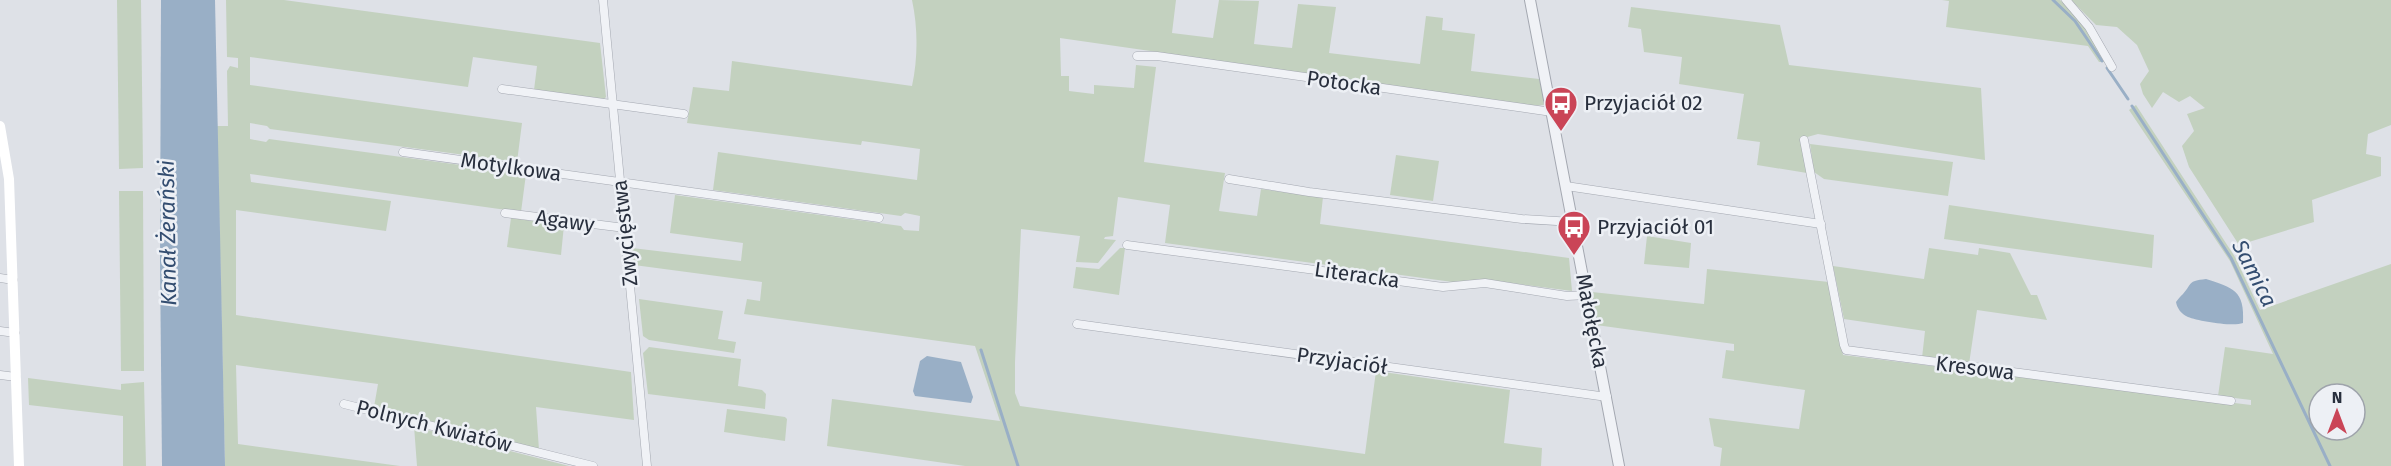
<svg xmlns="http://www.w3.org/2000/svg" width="2391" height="466" viewBox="0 0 2391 466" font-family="'Fira Sans',sans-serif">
<rect width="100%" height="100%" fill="#dee1e7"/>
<!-- green -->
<g fill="#c3d1bf" fill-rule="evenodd">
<polygon points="117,0 141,0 143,168 119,169"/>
<polygon points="226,0 284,0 600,43 606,97 603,100 534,90 537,66 473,57 468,87 250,57 250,85 522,123 517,162 270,129 267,126 250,123 250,139 266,142 269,139 526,174 521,212 250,174 251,182 391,201 386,231 236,210 236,315 631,372 634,420 536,407 539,450 374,407 378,384 236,365 238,444 400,466 225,466 217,126 228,126 227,71 230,66 238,68 238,58 227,57"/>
<path d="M912,0H1176L1172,33L1213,38L1219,0L1259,1L1254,44L1292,48L1298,4L1336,7L1329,53L1420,64L1426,16L1443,18L1442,30L1475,34L1471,71L1539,79L1544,94V105L1531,106L1060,38L1061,76H1069V91L1094,94V85L1134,88L1136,65L1156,67L1144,162L1225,173L1219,211L1257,216L1261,189L1323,197L1320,224L1569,258L1572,291L1481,279L1460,283L1165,243L1170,205L1118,197L1113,236L1105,237L1104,239L1116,240L1098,263L1076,262L1080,236L1021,229L1015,362V393L1020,406L1365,454L1376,371L1510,390L1504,443L1542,448L1541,466H965L827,446L832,399L1000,421L975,346L744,314L747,299L760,301L762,282L634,265L632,248L741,261L743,243L670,233L675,195L901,226L904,230L919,231L920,216L905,213L901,216L713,190L718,152L917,180L920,149L862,141L861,145L687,123L693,87L729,91L732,61L912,86C918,58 918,28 912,0Z"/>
<polygon points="1942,0 2060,0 2077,13 2107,62 2099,62 2088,46 1946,27 1949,1"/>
<polygon points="2071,0 2391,0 2391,125 2368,134 2366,154 2381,157 2381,176 2312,200 2314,222 2239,245 2189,167 2182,146 2194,131 2187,114 2205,108 2190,96 2179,102 2163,92 2152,108 2143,94 2140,84 2149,71 2137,45 2117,27 2096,25"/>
<polygon points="1631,7 1780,25 1789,65 1981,88 1985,160 1818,134 1800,139 1807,173 1757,165 1760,142 1737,139 1744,94 1679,84 1682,57 1644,52 1641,29 1628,27"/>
<path d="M2136,105L2235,257L2260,310L2391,264V466H1720L1722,448L1714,446L1709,418L1799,429L1805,390L1722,378L1726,350L1734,351V344L1596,325L1592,292L1704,304L1707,269L1829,282L1843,355L2251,405V400L2218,396L2225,347L2273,354L2230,261L2129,110ZM2319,394H2355V430H2319Z"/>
<polygon points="1810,144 1953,162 1948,196 1824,179 1814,172"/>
<polygon points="1396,155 1439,161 1433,201 1390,195"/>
<polygon points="119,191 143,191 144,371 121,371"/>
<polygon points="1949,205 2154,235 2152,268 1944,239"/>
<polygon points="511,218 564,225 561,255 507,247"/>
<polygon points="1647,236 1691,243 1689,268 1644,264"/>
<polygon points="1120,248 1125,248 1119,295 1073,288 1076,267 1099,269"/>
<polygon points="1929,248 1978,255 1979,248 2010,253 2031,295 2037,295 2047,320 1977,310 1969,364 1922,358 1925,331 1844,319 1833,266 1924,279"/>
<polygon points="639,299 723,311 718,339 736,342 734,353 649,340 643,336"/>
<polygon points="649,347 741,359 738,386 762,390 766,394 765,409 648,394 643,353"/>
<polygon points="28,378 121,390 121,384 144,382 146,466 123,466 123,416 29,405"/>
<polygon points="727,409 785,417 787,419 785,441 724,432"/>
<polygon points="414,426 435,432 569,466 417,466"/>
</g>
<!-- water -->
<g fill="#99afc6">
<polygon points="161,0 215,0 225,466 162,466 160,260"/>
<path d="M2206,279C2233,288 2245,290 2243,323C2233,327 2198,321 2188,317C2181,314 2177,308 2176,302C2178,299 2180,297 2183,294C2193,283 2187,281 2206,279Z"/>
<polygon points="927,356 961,362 973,397 971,403 915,396 913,391 920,361"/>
</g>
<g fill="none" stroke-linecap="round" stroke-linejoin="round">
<!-- stream -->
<g stroke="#99afc6" stroke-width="3">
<polyline points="2053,0 2075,21 2102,61"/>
<polyline points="2107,68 2128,99"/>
<polyline points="2132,106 2231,258 2330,466"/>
<polyline points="981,350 1018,466"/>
</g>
<defs>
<g id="minor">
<polyline points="603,0 647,466"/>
<polyline points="2066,0 2089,27 2112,67"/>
<polyline points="1137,56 1157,56 1552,112"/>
<polyline points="502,89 684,114"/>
<polyline points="1804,140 1844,345 1846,350 2231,401"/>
<polyline points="403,152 879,218"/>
<polyline points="1229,179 1309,192 1522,219 1573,222"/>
<polyline points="1566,186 1821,224"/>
<polyline points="505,213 625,228"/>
<polyline points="1127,245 1443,287 1485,283 1567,296 1588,295"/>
<polyline points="0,278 13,280"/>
<polyline points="1077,324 1607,397"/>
<polyline points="0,331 15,333"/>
<polyline points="0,375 16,377"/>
<polyline points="344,404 593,466"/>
</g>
<polyline id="tertiary" points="1530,0 1619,466"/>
</defs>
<!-- minor casing -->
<use href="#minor" stroke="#a4a8b1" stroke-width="9"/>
<!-- tertiary casing -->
<use href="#tertiary" stroke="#a4a8b1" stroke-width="12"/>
<!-- minor -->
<use href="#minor" stroke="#f0f2f6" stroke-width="8"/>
<!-- tertiary -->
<use href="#tertiary" stroke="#f0f2f6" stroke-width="10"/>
<!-- secondary -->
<polyline stroke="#fff" stroke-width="10" points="0,126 9,179 19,466"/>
</g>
<!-- icons -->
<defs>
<symbol id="bus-pin" viewBox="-11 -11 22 30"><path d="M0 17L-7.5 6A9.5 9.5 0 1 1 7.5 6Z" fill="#ca4557" stroke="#edf0f5"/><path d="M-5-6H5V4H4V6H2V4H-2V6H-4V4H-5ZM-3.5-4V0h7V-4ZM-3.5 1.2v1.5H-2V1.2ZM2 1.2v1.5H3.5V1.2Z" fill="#fff"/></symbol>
</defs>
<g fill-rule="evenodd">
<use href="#bus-pin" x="1542" y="84" width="38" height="52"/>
<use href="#bus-pin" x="1555" y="208" width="38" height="52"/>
</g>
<g text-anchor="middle" stroke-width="5" stroke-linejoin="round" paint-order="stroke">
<!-- street labels -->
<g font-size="21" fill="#282f3d" stroke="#edf0f5">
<text transform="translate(1344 83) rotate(8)" y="7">Potocka</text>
<text transform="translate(511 167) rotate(8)" y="7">Motylkowa</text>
<text transform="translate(565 221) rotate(8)" y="7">Agawy</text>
<text transform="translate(625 233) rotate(-96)" y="7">Zwycięstwa</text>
<text transform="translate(1357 275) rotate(8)" y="7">Literacka</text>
<text transform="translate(1592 321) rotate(79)" y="7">Małołęcka</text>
<text transform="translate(1342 361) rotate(8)" y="7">Przyjaciół</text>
<text transform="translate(1975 368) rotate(7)" y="7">Kresowa</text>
<text transform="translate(434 426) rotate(14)" y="7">Polnych Kwiatów</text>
</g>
<!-- poi labels -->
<g font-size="21" fill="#282f3d" stroke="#edf0f5" text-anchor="start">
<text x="1584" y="110">Przyjaciół 02</text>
<text x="1597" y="234">Przyjaciół 01</text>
</g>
<!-- water labels -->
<g font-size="22" font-style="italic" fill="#334d70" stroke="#edf0f5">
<text transform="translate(167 233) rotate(-91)" y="8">Kanał Żerański</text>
<text transform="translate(2255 273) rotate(63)" y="8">Samica</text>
</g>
</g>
<!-- north arrow -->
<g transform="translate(2337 412)"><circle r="28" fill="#edf0f5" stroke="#9ea3ab" stroke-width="1.5"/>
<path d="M0-4.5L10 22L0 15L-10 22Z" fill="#ca4557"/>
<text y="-9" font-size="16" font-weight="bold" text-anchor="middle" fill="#282f3d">N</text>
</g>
</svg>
